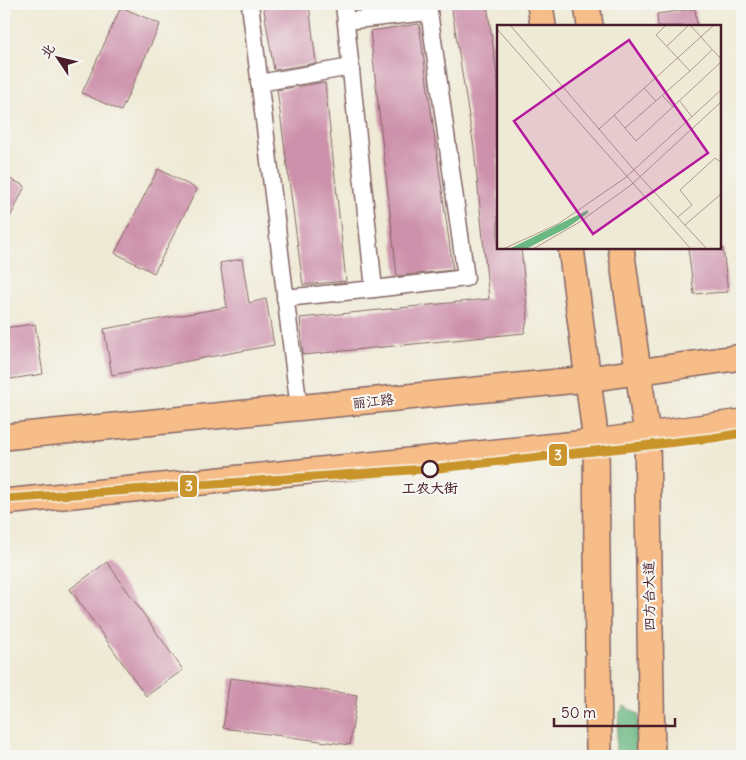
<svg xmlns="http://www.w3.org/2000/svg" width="746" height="760" viewBox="0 0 746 760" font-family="Delius,'LXGW WenKai TC',sans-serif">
<rect width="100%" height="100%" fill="#f6f6f2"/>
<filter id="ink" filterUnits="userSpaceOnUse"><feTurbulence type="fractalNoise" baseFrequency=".02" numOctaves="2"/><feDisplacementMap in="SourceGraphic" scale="10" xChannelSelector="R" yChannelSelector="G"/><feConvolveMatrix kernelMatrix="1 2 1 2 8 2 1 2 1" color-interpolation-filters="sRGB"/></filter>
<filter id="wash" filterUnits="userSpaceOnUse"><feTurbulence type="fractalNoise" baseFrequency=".0096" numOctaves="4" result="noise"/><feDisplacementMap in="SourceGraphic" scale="20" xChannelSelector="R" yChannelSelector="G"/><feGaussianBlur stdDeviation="1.12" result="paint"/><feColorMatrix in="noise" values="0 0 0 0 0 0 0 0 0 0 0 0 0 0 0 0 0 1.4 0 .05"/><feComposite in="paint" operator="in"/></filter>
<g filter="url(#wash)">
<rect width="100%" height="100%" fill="#efead5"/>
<!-- forest -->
<polygon fill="#69b781" stroke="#5a6b56" points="624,706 638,714 638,756 615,756 619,714"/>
<g id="blocks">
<!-- building -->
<g fill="#cd91ab">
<polygon points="263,4 309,4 316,63 274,70"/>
<polygon points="451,4 487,4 498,82 498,248 521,248 528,317 524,333 303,355 300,318 489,299 474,148"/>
<polygon points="121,7 160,24 121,111 82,93"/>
<polygon points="695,9 697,26 658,26 657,14"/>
<polygon points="419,24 453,270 397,276 370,31"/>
<polygon points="319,83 325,83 346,281 303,285 277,90"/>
<polygon points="158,169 197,189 154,273 115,253"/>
<polygon points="4,176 25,186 4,230"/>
<polygon points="688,248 723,248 728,292 694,294"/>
<polygon points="242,259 249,303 266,299 274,345 112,375 104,329 227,307 220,263"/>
<polygon points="35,324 43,374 4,380 4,328"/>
<polygon points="107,562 183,670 146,696 70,589"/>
<polygon points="230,678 357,695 350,745 223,728"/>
</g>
</g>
</g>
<g filter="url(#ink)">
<use href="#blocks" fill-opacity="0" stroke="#846666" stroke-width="1"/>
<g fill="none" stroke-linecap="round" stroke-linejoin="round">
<defs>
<g id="minor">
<polyline points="250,4 299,409"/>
<polyline points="346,21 429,12"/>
<polyline points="259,83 351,67"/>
<polyline points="374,289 466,278 428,4"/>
<polyline points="285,298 374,289 344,4"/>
</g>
<g id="primary">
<polyline points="540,4 543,26"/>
<polyline points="587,4 590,26"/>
<polyline points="571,248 596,442 599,756"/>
<polyline points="621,248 647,435 652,756"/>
<polyline points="4,437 588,379 742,357"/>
<polyline points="4,502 596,442 742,422"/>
</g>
</defs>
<!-- minor casing -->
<use href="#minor" stroke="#846666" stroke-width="19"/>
<!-- primary casing -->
<use href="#primary" stroke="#846666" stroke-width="28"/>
<!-- minor -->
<use href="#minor" stroke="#fff" stroke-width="16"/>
<!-- primary -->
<use href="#primary" stroke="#f7bd88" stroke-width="25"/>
<defs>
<polyline id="metro-1" points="4,499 439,468 713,438 742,433"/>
</defs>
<!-- metro-1 casing -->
<use href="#metro-1" stroke="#f6f6f2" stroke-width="12"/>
<!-- metro-1 -->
<use href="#metro-1" stroke="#c9952c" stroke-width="9"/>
</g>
</g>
<!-- markers -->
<circle fill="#f6f6f2" stroke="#4a1f2b" stroke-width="2.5" cx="430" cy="469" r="8"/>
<g text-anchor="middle" stroke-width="4.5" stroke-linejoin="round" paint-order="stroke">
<!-- street labels -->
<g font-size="14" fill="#4a1f2b" stroke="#f6f6f2">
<text transform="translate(373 401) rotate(-6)" y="5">丽江路</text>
<text transform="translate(649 596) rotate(-91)" y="5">四方台大道</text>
</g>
<!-- stop labels -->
<g font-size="14" font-weight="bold" fill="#4a1f2b" stroke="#f6f6f2">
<text x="430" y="493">工农大街</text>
</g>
</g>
<!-- overview -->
<g transform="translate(497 25)">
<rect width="224" height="224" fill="#efead5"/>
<path d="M91,185V188L70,203L48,214L29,224H12Z" fill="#69b781"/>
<path fill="none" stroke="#ad9991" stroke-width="1" d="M13,0L137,145L210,224M193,0L224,34M0,4L194,224M170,21L192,0M193,46L215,25M147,63L159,76M165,70L176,82M182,75L195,92M117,90L128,103L193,46L159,10L169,0M128,103L139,116L224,37M102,104L217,0M181,192L195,180L183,165L218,133L224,137M188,200L224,169M6,224L61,199L128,153L224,65M36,224L81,198L134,160L224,77"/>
<path fill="#b5179e" fill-opacity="0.15" stroke="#b5179e" stroke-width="2.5" d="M132,15L211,128L96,209L17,96Z"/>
<rect width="224" height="224" fill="none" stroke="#4a1f2b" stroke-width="2.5"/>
</g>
<g stroke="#f6f6f2" stroke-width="2">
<rect x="548" y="443" width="20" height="24" rx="5" fill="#c9952c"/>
<rect x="179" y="474" width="19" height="24" rx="5" fill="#c9952c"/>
</g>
<g font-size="14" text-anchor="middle" font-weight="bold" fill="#fff">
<text x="558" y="460">3</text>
<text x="189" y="491">3</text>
</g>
<!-- margin -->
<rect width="746" height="760" fill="none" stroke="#f6f6f2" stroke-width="20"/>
<!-- north arrow -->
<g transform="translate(58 58) rotate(305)" stroke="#f6f6f2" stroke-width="4" paint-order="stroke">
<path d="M0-4L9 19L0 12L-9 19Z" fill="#4a1f2b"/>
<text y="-8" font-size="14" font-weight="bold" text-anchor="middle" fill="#4a1f2b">北</text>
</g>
<!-- scale -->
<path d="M554 718v8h121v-8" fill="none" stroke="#4a1f2b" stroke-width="2.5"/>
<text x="561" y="718" font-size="15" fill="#4a1f2b" stroke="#f6f6f2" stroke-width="4" paint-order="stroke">50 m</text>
</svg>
